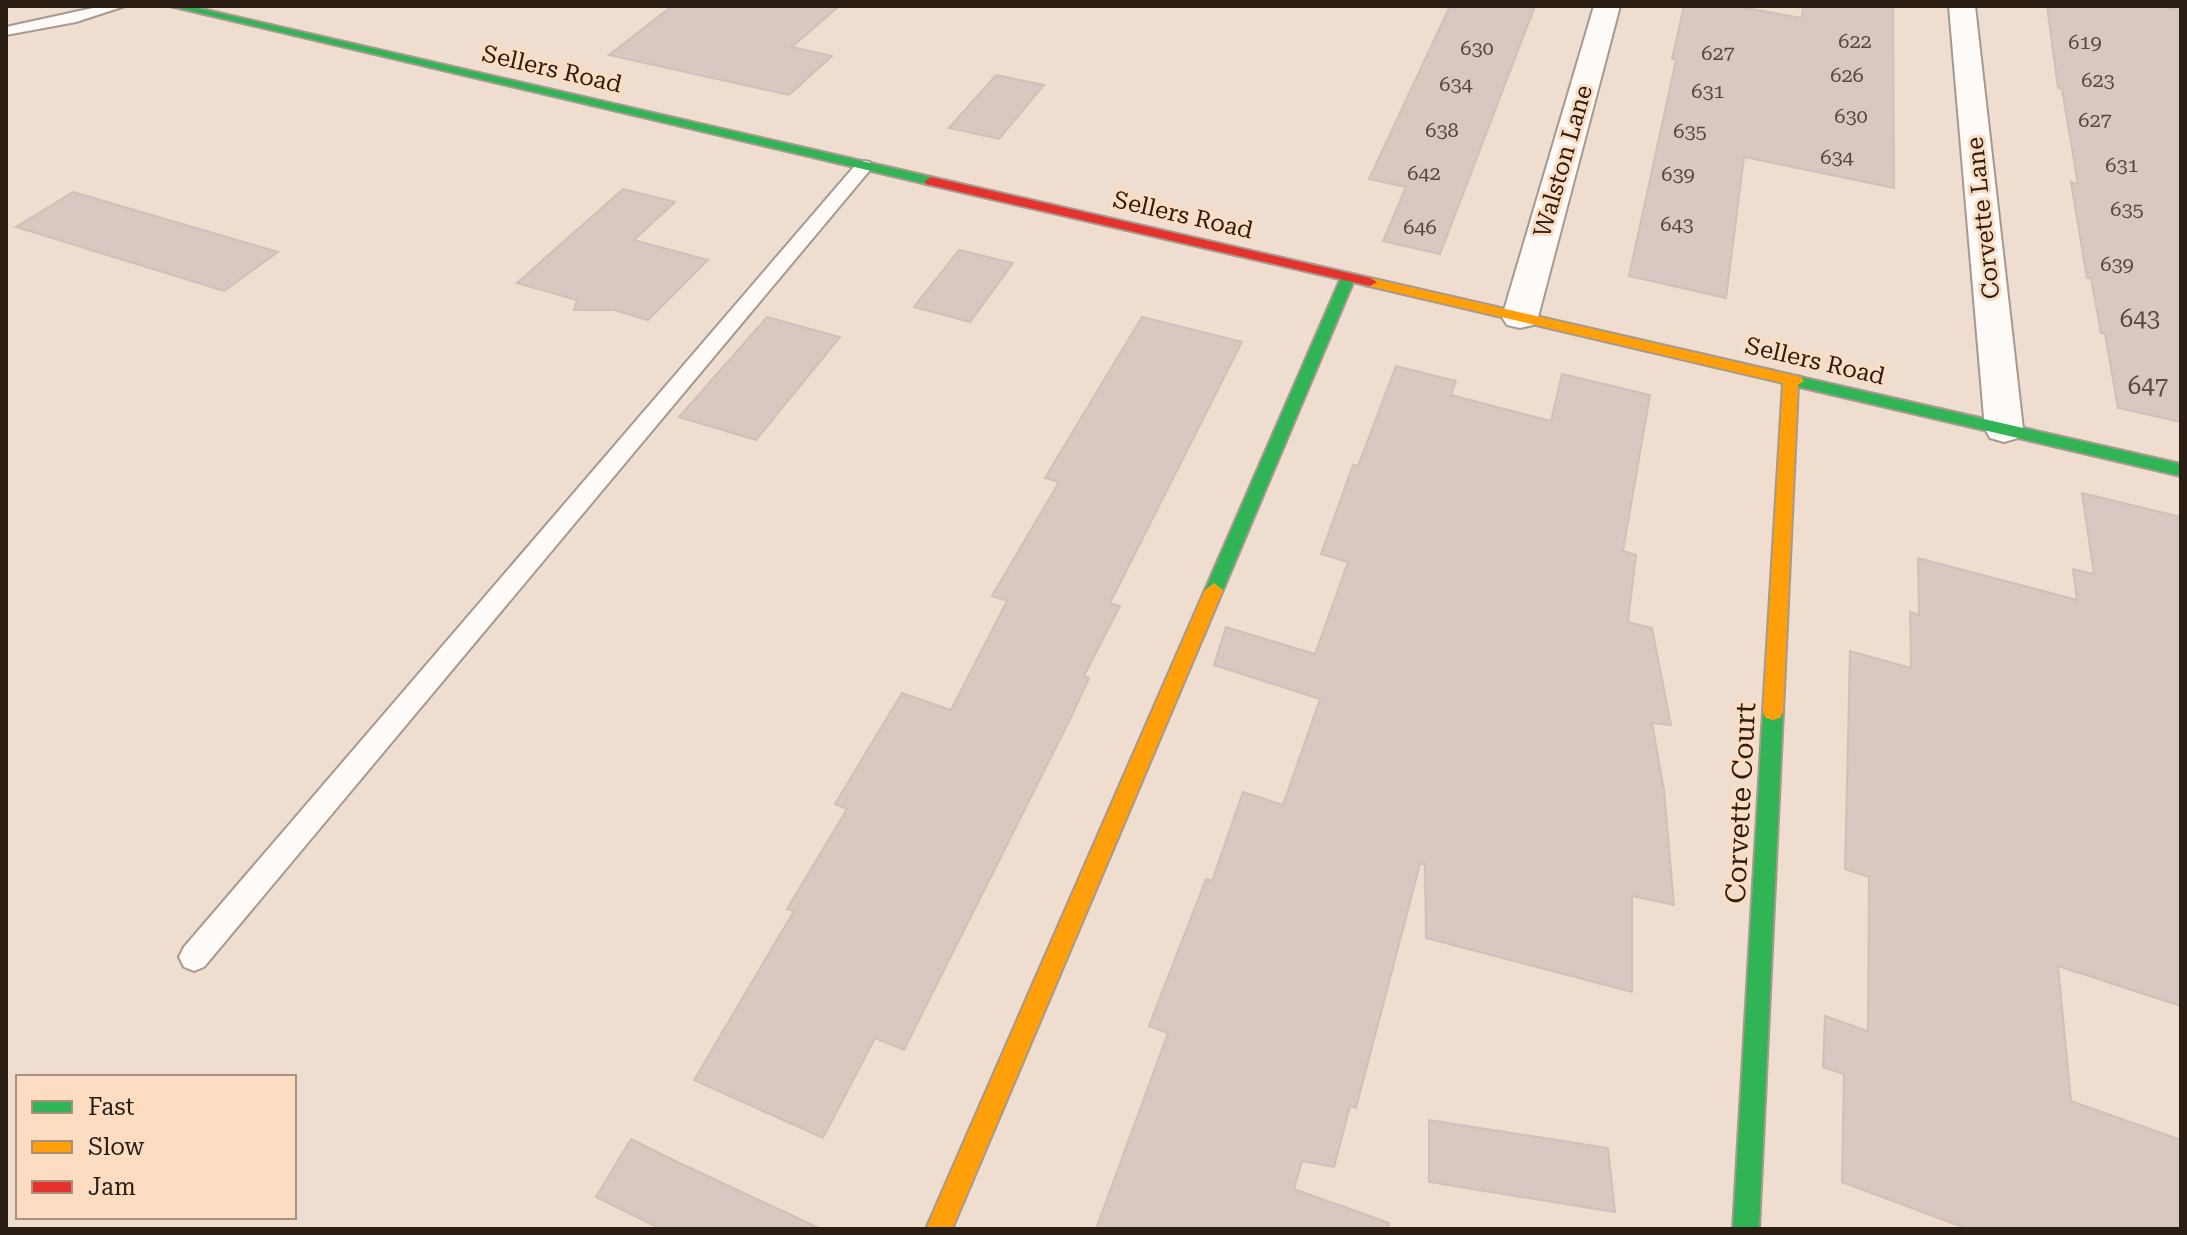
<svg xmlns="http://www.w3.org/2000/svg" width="2187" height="1235" viewBox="0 0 2187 1235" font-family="'Roboto Serif',serif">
<rect width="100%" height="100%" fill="#efdecf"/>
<!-- building -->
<g fill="#d8c8c1" stroke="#d0c0b8" stroke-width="2">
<polygon points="672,6 839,6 792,47 832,56 789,95 609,55"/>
<polygon points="1450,6 1535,6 1440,254 1383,241 1406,187 1369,179"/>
<polygon points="1684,6 1734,6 1802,18 1803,6 1893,6 1894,188 1744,157 1726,298 1629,276 1676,60 1672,59"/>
<polygon points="2047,6 2158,6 2181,10 2181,422 2118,408 2105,334 2101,333 2091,278 2087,278 2071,182 2078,184 2062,89 2058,88"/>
<polygon points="996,75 1044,85 999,139 949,128"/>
<polygon points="623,189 675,202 634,240 708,260 648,320 614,310 574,310 577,300 517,283"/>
<polygon points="73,192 278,252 224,291 16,227"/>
<polygon points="959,250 1013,263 970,322 914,307"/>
<polygon points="767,317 840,337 756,440 679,417"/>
<polygon points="1142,317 1242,342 1110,603 1120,606 1084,676 1089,678 1072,715 904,1050 875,1038 823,1138 694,1080 794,911 787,909 847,809 835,804 902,693 951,710 1007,601 992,596 1059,482 1045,478"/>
<polygon points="1396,366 1456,381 1451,395 1551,421 1562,374 1650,395 1623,551 1636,555 1628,622 1652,628 1671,725 1652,723 1664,790 1674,905 1632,896 1632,992 1426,938 1425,864 1420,864 1356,1108 1350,1106 1334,1167 1302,1161 1294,1189 1389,1223 1388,1229 1096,1229 1168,1033 1149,1026 1206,879 1212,881 1243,792 1283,805 1320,699 1214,665 1226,627 1315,654 1348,562 1321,554 1353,465 1358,466"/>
<polygon points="2082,493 2181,517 2181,1006 2058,966 2071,1101 2181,1140 2181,1229 1968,1229 1842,1182 1844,1074 1823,1067 1825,1016 1868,1031 1869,877 1845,869 1850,651 1911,668 1910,612 1919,615 1918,558 2077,600 2073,569 2094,574"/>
<polygon points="1429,1120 1608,1148 1615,1212 1429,1182"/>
<polygon points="631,1139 669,1158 821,1229 661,1229 596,1197"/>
</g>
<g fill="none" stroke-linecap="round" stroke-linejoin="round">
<defs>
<g id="lane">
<polygon points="102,6 125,6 76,22 6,35 6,27"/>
<polygon points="864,161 870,162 870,170 204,967 194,971 184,967 179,957 184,947 858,162"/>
</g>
<g id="street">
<polygon points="1594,6 1620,6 1538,317 1533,325 1520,328 1507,325 1502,317"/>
<polygon points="1949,6 1975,6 2023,429 2018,438 2004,442 1990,438 1985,429"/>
</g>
<g id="fast">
<polygon points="170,6 189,6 931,177 937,181 931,185"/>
<polygon points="1348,274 1355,278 1223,590 1214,597 1208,595 1205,590 1341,278"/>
<polygon points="1796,376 2181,464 2181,476 1791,385 1791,377"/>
<polygon points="1773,704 1780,706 1783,712 1759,1229 1733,1229 1763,712 1766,706"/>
</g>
<g id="slow">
<polygon points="1370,278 1801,377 1804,381 1798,385 1783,712 1780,718 1773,720 1766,718 1763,712 1783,383 1365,285 1363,282"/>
<polygon points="1214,583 1223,590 952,1229 926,1229 1205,590"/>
</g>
<polygon id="jam" points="931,177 1370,278 1377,282 1370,286 926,184 925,181"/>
</defs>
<!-- lane casing -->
<use href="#lane" stroke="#a6998e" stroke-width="4"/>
<!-- street casing -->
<use href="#street" stroke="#a6998e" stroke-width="4"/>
<!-- fast casing -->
<use href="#fast" stroke="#a6998e" stroke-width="4"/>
<!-- slow casing -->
<use href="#slow" stroke="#a6998e" stroke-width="4"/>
<!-- jam casing -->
<use href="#jam" stroke="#a6998e" stroke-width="4"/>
<!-- lane -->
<use href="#lane" fill="#fdfaf8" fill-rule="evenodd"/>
<!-- street -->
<use href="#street" fill="#fdfaf8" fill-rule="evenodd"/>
<!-- fast -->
<use href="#fast" fill="#30b455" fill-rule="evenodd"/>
<!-- slow -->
<use href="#slow" fill="#ff9f0a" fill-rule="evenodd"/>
<!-- jam -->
<use href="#jam" fill="#e5322d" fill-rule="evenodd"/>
</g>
<g text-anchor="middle" stroke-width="6" stroke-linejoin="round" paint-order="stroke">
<!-- far-number labels -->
<g font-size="20" fill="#564940">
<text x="1855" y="48">622</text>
<text x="2085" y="49">619</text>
<text x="1477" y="55">630</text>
<text x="1718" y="60">627</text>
<text x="1847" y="82">626</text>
<text x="2098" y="87">623</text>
<text x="1456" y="91">634</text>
<text x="1708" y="98">631</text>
<text x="1851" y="123">630</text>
<text x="2095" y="127">627</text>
<text x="1442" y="137">638</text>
<text x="1690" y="138">635</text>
<text x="1837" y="164">634</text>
<text x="2122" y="172">631</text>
<text x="1424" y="180">642</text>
<text x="1678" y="181">639</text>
<text x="2127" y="216">635</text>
<text x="1677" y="231">643</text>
<text x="1420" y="234">646</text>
<text x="2117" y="271">639</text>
</g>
<!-- far-street labels -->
<g font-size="24" fill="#291d14" stroke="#fcddc2">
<text transform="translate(552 69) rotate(13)" y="8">Sellers Road</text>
<text transform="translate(1563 161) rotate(-74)" y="8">Walston Lane</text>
<text transform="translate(1183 215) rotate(13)" y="8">Sellers Road</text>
<text transform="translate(1983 218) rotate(-96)" y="8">Corvette Lane</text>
<text transform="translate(1815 361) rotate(13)" y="8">Sellers Road</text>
</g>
<!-- number labels -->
<g font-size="24" fill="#564940">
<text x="2140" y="327">643</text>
<text x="2148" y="394">647</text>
</g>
<!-- street labels -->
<g font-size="28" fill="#291d14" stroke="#fcddc2">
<text transform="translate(1740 803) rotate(-87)" y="10">Corvette Court</text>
</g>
</g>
<!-- border -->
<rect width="2187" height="1235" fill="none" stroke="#291d14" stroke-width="16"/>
<!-- legend -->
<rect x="16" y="1075" width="280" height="144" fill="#fcddc2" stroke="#a8907c" stroke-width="2"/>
<rect x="32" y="1101" width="40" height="12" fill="#30b455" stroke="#a8907c" stroke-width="2"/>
<text x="88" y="1115" font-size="24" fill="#291d14">Fast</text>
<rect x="32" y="1141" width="40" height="12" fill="#ff9f0a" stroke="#a8907c" stroke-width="2"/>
<text x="88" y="1155" font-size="24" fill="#291d14">Slow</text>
<rect x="32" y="1181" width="40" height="12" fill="#e5322d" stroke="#a8907c" stroke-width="2"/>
<text x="88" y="1195" font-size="24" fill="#291d14">Jam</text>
</svg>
